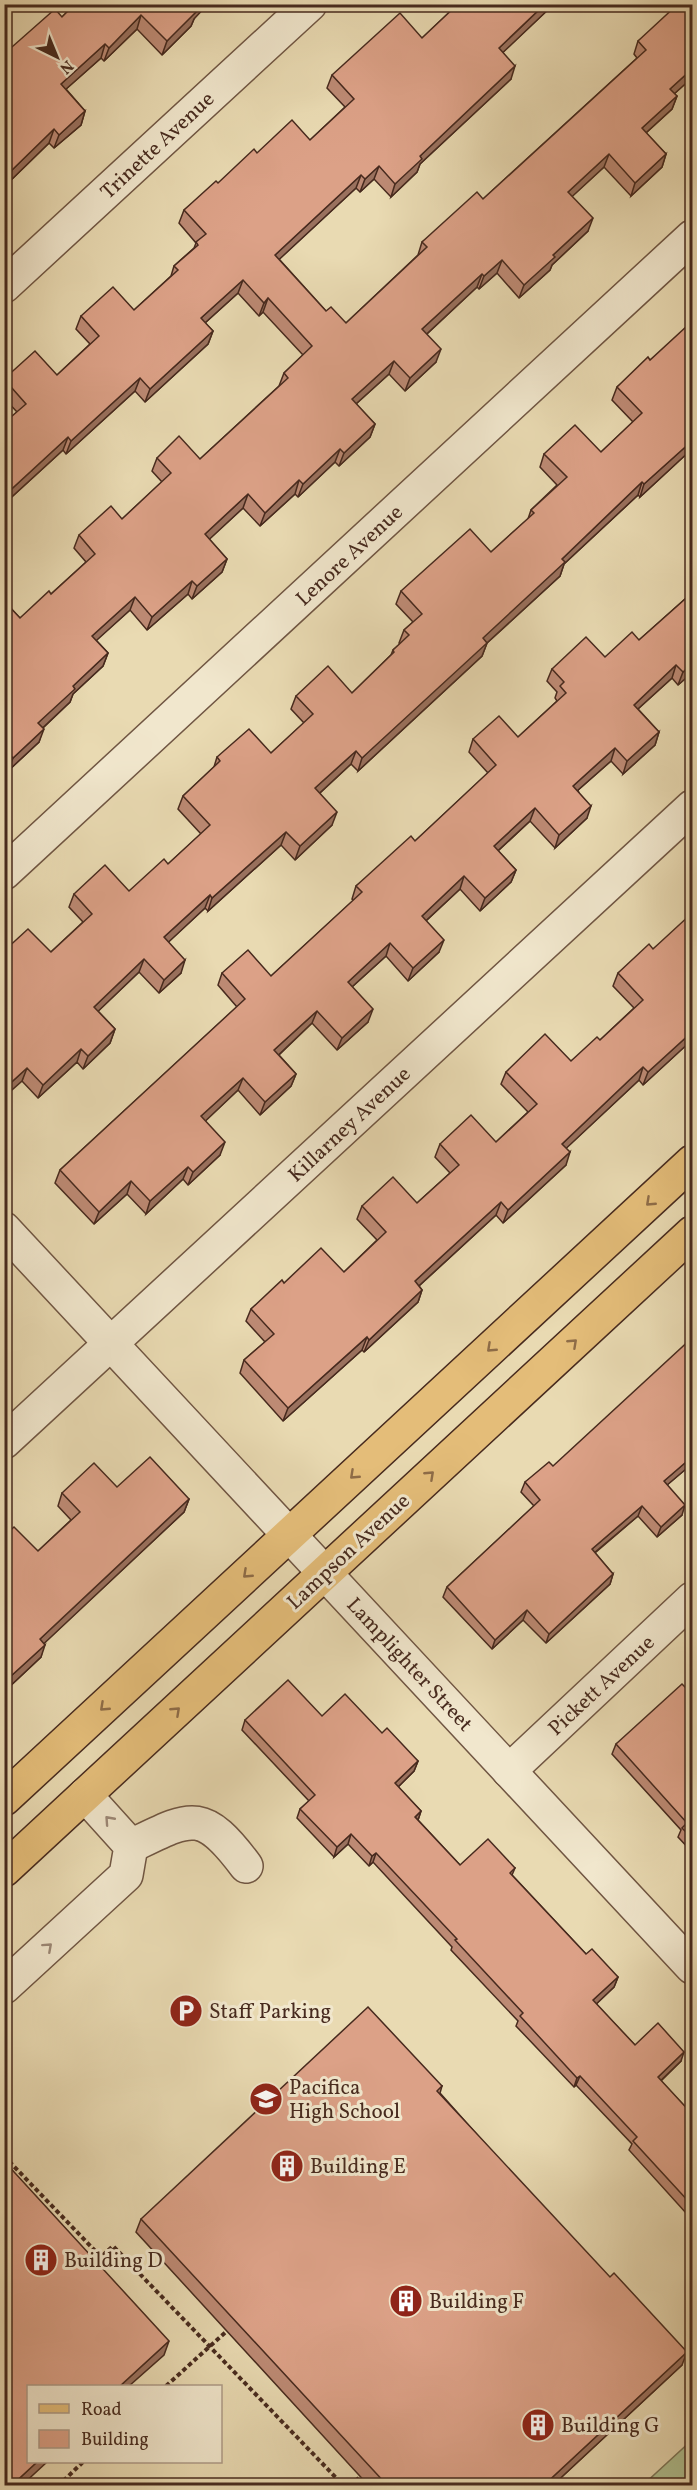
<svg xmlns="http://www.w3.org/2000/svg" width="697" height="2490" viewBox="0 0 697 2490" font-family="Vollkorn,serif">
<rect width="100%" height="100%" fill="#e9dab2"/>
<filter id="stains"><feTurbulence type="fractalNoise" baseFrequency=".00333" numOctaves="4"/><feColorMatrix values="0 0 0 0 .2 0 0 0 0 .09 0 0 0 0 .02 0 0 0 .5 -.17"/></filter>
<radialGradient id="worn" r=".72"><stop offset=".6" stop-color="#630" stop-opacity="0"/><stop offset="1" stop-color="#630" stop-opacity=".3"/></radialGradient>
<!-- green -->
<polygon fill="#b0c191" stroke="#7c7658" stroke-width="1.5" points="692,2440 692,2485 643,2485"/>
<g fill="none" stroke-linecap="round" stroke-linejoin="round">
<defs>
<g id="minor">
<polyline points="4,286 310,4"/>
<polyline points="4,873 692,237"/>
<polyline points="4,1229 692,1967"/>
<polyline points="4,1442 692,807"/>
<polyline points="509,1771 692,1599"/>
<path d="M131,1846C191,1817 202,1807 246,1866"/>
<polyline points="4,1987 126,1875 131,1846 85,1795"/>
</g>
<g id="major">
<polyline points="4,1799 692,1162"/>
<polyline points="4,1870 692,1233"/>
</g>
</defs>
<!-- minor casing -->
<use href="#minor" stroke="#705643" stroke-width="36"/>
<!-- major casing -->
<use href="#major" stroke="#472a1e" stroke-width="36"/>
<!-- path -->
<g stroke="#472a1e" stroke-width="4" stroke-dasharray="4.5 3" stroke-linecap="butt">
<polyline points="4,2156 101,2257 113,2246 344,2486"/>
<polyline points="166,2386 229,2329"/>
<polyline points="58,2486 83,2462"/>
<polyline points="350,2486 363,2474"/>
</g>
<!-- minor -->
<use href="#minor" stroke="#f1e7cd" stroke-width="33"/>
<!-- major -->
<use href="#major" stroke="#e4bd79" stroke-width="33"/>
</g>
<!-- wall -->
<g fill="#bd8a74" stroke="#472a1e" stroke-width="1.5">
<polygon points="75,4 194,19 191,26 162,55 137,29 104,61 101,58 66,89 85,111 81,125 54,148 49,143 8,183 4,180 4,54 62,17"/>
<polygon points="456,4 554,4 503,52 511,79 420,164 417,172 391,197 374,179 360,192 356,188 279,259 326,311 346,323 418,255 422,242 483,199 637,58 634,54 638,41 693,4 693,77 674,94 677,96 672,109 646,133 666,154 662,167 631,196 604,167 572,196 588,231 552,265 550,270 519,298 497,273 479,289 477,287 427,334 436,362 405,391 389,374 356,404 375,424 370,437 339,466 335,462 298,497 295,494 260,526 243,508 209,539 227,559 222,572 192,599 188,594 147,630 130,610 96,640 108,653 103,666 73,694 70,702 43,728 39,742 8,771 4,767 4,601 20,618 51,594 86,562 74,548 79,535 122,519 162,482 152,471 157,458 200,459 279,386 284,373 303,355 263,312 259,316 238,293 205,323 213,331 208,344 145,402 135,391 66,454 63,450 4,504 4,423 17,412 4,398 4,379 57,375 90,344 76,329 81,316 134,310 171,276 174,266 194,248 196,243 179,223 184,210 257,153 310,140 345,107 327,88 332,75 422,38 457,5"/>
<polygon points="693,331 693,448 640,497 638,495 564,564 560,576 487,643 482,656 358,771 351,764 320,793 332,825 295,860 281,845 208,911 205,908 168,942 181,973 159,993 139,972 98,1011 115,1029 110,1043 83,1069 77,1062 38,1098 22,1081 51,952 83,922 69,907 74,894 129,891 168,864 201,834 178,809 183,796 214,767 217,757 271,753 304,723 291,709 296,696 352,693 391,655 393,650 400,644 399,643 404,630 413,622 396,604 401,591 491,552 528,519 531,510 557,485 540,467 544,454 601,452 633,422 612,400 617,387 650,360"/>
<polygon points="693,592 693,672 678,685 672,678 638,709 659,732 655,745 623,774 611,761 578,790 587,818 555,848 530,821 498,851 516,870 511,882 480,911 460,889 426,921 439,952 408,981 386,956 352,987 368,1022 337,1050 312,1023 279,1055 296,1074 291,1086 260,1115 238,1090 205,1121 220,1155 188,1185 183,1179 146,1214 127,1194 94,1224 55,1183 60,1170 237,1007 218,985 222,973 271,976 354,900 352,899 356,886 415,841 488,773 469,752 473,739 518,737 557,701 555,698 557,692 547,681 552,669 605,657 639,640"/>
<polygon points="693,916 693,1039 643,1085 639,1080 566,1148 566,1165 503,1223 496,1215 419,1286 422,1290 418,1302 364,1352 362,1350 283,1421 240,1373 244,1360 265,1342 246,1321 251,1309 284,1283 344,1272 377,1240 357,1219 362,1206 417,1203 450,1173 435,1157 440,1144 496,1142 528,1112 501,1084 506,1072 571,1061 600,1040 634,1008 613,986 618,973 653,949"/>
<polygon points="693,1463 667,1485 682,1515 657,1537 638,1516 595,1553 613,1574 610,1584 546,1643 523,1620 492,1649 443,1597 447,1587 534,1506 521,1492 525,1482 553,1466"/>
<polygon points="117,1487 189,1499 184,1512 44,1643 41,1657 7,1689 4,1687 4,1536 38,1551 71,1520 58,1506 62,1493"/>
<polygon points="693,1695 693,1853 678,1837 681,1830 612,1754 616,1744"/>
<polygon points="322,1716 382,1733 418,1761 414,1771 398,1787 421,1811 418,1820 460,1865 515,1868 512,1875 586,1954 618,1977 614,1987 596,2004 635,2045 681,2061 661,2081 693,2115 693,2207 686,2213 629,2150 632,2144 576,2085 574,2087 516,2026 518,2021 451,1950 452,1947 373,1862 369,1866 348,1844 334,1857 297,1818 300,1809 309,1801 242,1730 245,1720"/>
<polygon points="442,2086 440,2093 682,2365 552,2486 369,2486 136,2232 141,2219"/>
</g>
<!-- shaded-wall -->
<g fill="#9a715e" stroke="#472a1e" stroke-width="1.5">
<polygon points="199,4 208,4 194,19 191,26 162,55 167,41"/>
<polygon points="545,4 554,4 494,61 499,48"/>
<polygon points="141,15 137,29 104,61 109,48"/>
<polygon points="105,44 101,58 56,98 61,84"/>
<polygon points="515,66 511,79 420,164 417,172 391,197 395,184 420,156"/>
<polygon points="693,68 693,77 665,102 670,89"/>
<polygon points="677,96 672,109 637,141 642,128"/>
<polygon points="85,111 81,125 54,148 59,135"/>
<polygon points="54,129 49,143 8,183 12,170"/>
<polygon points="609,154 604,167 563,205 568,192"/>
<polygon points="666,154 662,167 631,196 635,183"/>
<polygon points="379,166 374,179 360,192 365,179"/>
<polygon points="361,175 356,188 270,268 275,255"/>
<polygon points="593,218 588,231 552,265 550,270 519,298 524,285 553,255"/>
<polygon points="502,260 497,273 479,289 484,276"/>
<polygon points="482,274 477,287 417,343 422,329"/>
<polygon points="243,280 238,293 196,331 201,318"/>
<polygon points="268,298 263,312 259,316 264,303"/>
<polygon points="213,331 208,344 145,402 150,389"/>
<polygon points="441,349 436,362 405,391 410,378"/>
<polygon points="394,361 389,374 347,412 352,399"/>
<polygon points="140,378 135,391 66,454 71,441"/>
<polygon points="375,424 370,437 339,466 344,453"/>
<polygon points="68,437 63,450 4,504 4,496"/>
<polygon points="693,440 693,448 640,497 644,484"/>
<polygon points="340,449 335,462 298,497 303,484"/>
<polygon points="299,480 295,494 260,526 265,513"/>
<polygon points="642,482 638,495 564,564 560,576 487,643 482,656 358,771 362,758 562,559"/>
<polygon points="248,494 243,508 200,548 205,534"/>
<polygon points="227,559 222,572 192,599 197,586"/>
<polygon points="192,581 188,594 147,630 152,617"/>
<polygon points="135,597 130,610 87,649 92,636"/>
<polygon points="108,653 103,666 73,694 70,702 34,736 38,723 73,686"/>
<polygon points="693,663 693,672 678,685 683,672"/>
<polygon points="676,665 672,678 629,717 634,705"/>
<polygon points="44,729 39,742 8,771 13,758"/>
<polygon points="659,732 655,745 623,774 627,761"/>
<polygon points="615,748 611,761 569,798 573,786"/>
<polygon points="356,751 351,764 311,801 315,788"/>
<polygon points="591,806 587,818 555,848 559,835"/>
<polygon points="535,808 530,821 489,859 494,846"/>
<polygon points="337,812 332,825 295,860 300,846"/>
<polygon points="286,832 281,845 208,911 212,898"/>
<polygon points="516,870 511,882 480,911 485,898"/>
<polygon points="464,876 460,889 417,929 422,916"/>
<polygon points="210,895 205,908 159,951 164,937"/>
<polygon points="444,940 439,952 408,981 413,968"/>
<polygon points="390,943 386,956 343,995 348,982"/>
<polygon points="144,959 139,972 89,1020 94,1007"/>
<polygon points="185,960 181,973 159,993 164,980"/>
<polygon points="373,1009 368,1022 337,1050 342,1038"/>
<polygon points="317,1011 312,1023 270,1063 274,1050"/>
<polygon points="115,1029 110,1043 83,1069 88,1056"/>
<polygon points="693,1031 693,1039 643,1085 648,1072"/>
<polygon points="81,1049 77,1062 38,1098 43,1085"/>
<polygon points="643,1067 639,1080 558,1156 562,1144"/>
<polygon points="27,1068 22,1081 4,1097 4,1089"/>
<polygon points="296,1074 291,1086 260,1115 265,1102"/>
<polygon points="243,1078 238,1090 197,1129 201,1116"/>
<polygon points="225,1142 220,1155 188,1185 193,1172"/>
<polygon points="570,1152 566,1165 503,1223 508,1210"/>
<polygon points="188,1167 183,1179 146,1214 150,1201"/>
<polygon points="131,1181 127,1194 94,1224 99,1212"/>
<polygon points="501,1202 496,1215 410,1294 415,1281"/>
<polygon points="422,1290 418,1302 364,1352 369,1340"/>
<polygon points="367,1337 362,1350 283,1421 288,1408"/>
<polygon points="693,1456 693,1463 660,1491 664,1481"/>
<polygon points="189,1499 184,1512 35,1652 40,1639"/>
<polygon points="685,1505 682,1515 657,1537 661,1527"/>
<polygon points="642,1506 638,1516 588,1558 592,1549"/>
<polygon points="613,1574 610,1584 546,1643 549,1634"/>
<polygon points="527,1610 523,1620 492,1649 495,1640"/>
<polygon points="45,1645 41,1657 7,1689 11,1676"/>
<polygon points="418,1761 414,1771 392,1793 395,1783"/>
<polygon points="421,1811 418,1820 415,1817"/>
<polygon points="351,1834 348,1844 334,1857 337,1847"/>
<polygon points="376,1853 373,1862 369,1866 372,1856"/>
<polygon points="618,1977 614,1987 590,2010 593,2000"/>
<polygon points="684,2052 681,2061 654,2087 658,2077"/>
<polygon points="580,2076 576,2085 574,2087 577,2078"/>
<polygon points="693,2201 693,2207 686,2213 690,2203"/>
<polygon points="169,2341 164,2355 129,2386 120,2386"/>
<polygon points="687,2352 682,2365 552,2486 543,2486"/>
<polygon points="37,2462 47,2462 21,2486 11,2486"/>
</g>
<!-- building -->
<g fill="#dca187" stroke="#472a1e" stroke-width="1.5">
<polygon points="75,4 199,4 193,10 196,12 167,41 141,15 109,48 105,44 61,84 85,111 59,135 54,129 12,170 4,161 4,54 55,9 62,17"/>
<polygon points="458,4 545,4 499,48 515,66 420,156 422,159 395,184 379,166 365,179 361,175 275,255 326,311 331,307 346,323 427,247 422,242 477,192 483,199 646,50 638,41 678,4 693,4 693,68 670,89 677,96 642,128 666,154 635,183 609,154 568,192 593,218 553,255 555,257 524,285 502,260 484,276 482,274 422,329 441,349 410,378 394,361 352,399 375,424 344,453 340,449 303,484 299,480 265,513 248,494 205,534 227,559 197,586 192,581 152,617 135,597 92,636 108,653 73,686 75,689 38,723 44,729 13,758 4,749 4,601 20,618 49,591 51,594 95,554 79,535 111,506 122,519 171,473 157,458 179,436 200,459 288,378 284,373 312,346 268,298 264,303 243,280 201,318 213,331 150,389 140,378 71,441 68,437 4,496 4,423 26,404 4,379 35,351 57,375 99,336 81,316 113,287 134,310 178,270 174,266 198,245 196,242 206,234 184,210 216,181 218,183 254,149 257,153 292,120 310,140 354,99 332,75 400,13 422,38"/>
<polygon points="687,326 693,331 693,440 644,484 642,482 562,559 565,562 483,638 487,643 362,758 356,751 315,788 337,812 300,846 286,832 212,898 210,895 164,937 185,960 164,980 144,959 94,1007 115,1029 88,1056 81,1049 43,1085 27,1068 4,1089 4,951 28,929 51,952 92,914 74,894 105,865 129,891 164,859 168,864 210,825 183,796 220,761 217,757 249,729 271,753 313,714 296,696 328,666 352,693 394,652 393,650 409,635 404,630 422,614 401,591 470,529 491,552 534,513 531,510 567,477 544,454 575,425 601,452 642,413 617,387 648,357 650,360"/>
<polygon points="693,592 693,663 683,672 676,665 634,705 659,732 627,761 615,748 573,786 591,806 559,835 535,808 494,846 516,870 485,898 464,876 422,916 444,940 413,968 390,943 348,982 373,1009 342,1038 317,1011 274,1050 296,1074 265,1102 243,1078 201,1116 225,1142 193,1172 188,1167 150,1201 131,1181 99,1212 60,1170 245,999 222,973 248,950 271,976 362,892 356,886 411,836 415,841 496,765 473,739 499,716 518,737 566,693 560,686 564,682 552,669 586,637 605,657 632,632 639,640"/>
<polygon points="691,914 693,916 693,1031 648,1072 643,1067 562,1144 570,1152 508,1210 501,1202 415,1281 422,1290 369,1340 367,1337 288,1408 244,1360 274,1334 251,1309 282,1280 284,1283 321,1248 344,1272 386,1232 362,1206 393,1177 417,1203 459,1165 440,1144 471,1115 496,1142 537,1104 506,1072 545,1034 571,1061 597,1037 600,1040 643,1000 618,973 649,944 653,949"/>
<polygon points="693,1337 693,1456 664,1481 685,1505 661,1527 642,1506 592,1549 613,1574 549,1634 527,1610 495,1640 447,1587 540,1500 525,1482 549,1462 553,1466"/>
<polygon points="150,1457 189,1499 40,1639 45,1645 11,1676 4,1669 4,1536 14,1527 38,1551 80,1512 62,1493 94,1463 117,1487"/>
<polygon points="288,1680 322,1716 345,1694 382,1733 387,1728 418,1761 395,1783 421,1811 415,1817 460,1865 488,1839 515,1868 510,1873 586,1954 592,1949 618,1977 593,2000 635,2045 658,2023 684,2052 658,2077 693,2115 693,2201 690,2203 633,2141 637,2137 580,2076 577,2078 520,2016 523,2013 455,1940 457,1939 376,1853 372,1856 351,1834 337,1847 300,1809 315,1795 245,1720"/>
<polygon points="682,1684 693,1695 693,1839 682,1828 687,1823 616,1744"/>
<polygon points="368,2007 442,2086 437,2091 610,2277 614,2273 687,2352 543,2486 384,2486 386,2484 141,2219"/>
<polygon points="4,2161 169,2341 120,2386 28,2386 28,2462 37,2462 11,2486 4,2486"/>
</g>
<!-- one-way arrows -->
<defs><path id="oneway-chevron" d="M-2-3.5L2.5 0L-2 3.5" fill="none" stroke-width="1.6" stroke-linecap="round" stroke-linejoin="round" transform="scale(1.5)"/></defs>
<g stroke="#8e6c47">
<use href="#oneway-chevron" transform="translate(650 1202) rotate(137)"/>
<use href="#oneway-chevron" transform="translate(573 1343) rotate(-43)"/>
<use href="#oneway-chevron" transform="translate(491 1348) rotate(137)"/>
<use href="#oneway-chevron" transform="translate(354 1475) rotate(137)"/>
<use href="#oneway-chevron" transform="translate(430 1475) rotate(-43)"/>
<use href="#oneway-chevron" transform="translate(247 1574) rotate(137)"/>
<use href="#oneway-chevron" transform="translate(104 1707) rotate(137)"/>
<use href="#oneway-chevron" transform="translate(176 1711) rotate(-43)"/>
</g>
<g stroke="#9c8876">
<use href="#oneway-chevron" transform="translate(109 1820) rotate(-132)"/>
<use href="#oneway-chevron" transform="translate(48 1947) rotate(-42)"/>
</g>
<!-- icons -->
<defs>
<symbol id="parking-disc" viewBox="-11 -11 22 22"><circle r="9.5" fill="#8f2418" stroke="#f1e7cd"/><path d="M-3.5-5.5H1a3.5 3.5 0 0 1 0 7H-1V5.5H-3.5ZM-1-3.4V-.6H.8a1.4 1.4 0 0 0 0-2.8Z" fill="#fff"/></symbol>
<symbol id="school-disc" viewBox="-11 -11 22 22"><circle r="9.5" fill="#8f2418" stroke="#f1e7cd"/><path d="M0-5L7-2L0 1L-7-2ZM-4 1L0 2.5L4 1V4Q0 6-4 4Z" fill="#fff"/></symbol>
<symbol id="building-disc" viewBox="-11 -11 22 22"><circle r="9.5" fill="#8f2418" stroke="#f1e7cd"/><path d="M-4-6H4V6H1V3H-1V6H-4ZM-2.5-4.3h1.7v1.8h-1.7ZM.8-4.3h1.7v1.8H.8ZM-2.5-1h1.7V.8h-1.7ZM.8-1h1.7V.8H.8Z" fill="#fff"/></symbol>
</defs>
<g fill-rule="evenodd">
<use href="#parking-disc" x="167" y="1992" width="38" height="38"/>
<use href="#school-disc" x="247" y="2080" width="38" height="38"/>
<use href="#building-disc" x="268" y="2147" width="38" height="38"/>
<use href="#building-disc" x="22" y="2241" width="38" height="38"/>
<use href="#building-disc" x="387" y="2282" width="38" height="38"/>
<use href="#building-disc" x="519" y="2406" width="38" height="38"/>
</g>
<g text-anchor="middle" stroke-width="6" stroke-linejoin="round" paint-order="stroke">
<!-- street labels -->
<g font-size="21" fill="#472a1e" stroke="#f1e7cd">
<text transform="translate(157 145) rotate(-43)" y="7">Trinette Avenue</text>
<text transform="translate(349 555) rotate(-43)" y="7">Lenore Avenue</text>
<text transform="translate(349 1124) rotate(-43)" y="7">Killarney Avenue</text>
<text transform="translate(348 1551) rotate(-43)" y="7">Lampson Avenue</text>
<text transform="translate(410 1664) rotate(47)" y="7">Lamplighter Street</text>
<text transform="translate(601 1685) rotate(-43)" y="7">Pickett Avenue</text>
</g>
<!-- poi labels -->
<g font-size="21" fill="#472a1e" stroke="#f1e7cd" text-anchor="start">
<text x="209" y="2018">Staff Parking</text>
<text x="289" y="2094">Pacifica<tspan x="289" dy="24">High School</tspan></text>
<text x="310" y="2173">Building E</text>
<text x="64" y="2267">Building D</text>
<text x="429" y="2308">Building F</text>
<text x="561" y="2432">Building G</text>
</g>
</g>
<!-- margin -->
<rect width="697" height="2490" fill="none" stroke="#e9dab2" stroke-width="24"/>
<rect x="6" y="6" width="685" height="2478" fill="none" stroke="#472a1e" stroke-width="3"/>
<rect x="12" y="12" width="673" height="2466" fill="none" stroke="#472a1e" stroke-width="1.5"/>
<!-- legend -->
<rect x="27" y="2385" width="195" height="78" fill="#f1e7cd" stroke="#ad9b87" stroke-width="1.5"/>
<rect x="39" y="2404" width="30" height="9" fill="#e4bd79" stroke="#ad9b87" stroke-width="1.5"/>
<text x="81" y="2415" font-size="18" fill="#472a1e">Road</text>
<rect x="39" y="2430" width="30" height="18" fill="#dca187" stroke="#ad9b87" stroke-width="1.5"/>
<text x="81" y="2445" font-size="18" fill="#472a1e">Building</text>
<!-- north arrow -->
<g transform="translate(57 57) rotate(137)" stroke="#f1e7cd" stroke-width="4.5" paint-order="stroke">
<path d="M0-4.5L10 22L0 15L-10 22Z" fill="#472a1e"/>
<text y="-9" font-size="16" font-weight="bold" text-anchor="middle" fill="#472a1e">N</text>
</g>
<rect width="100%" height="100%" filter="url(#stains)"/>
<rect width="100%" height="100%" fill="url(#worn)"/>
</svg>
